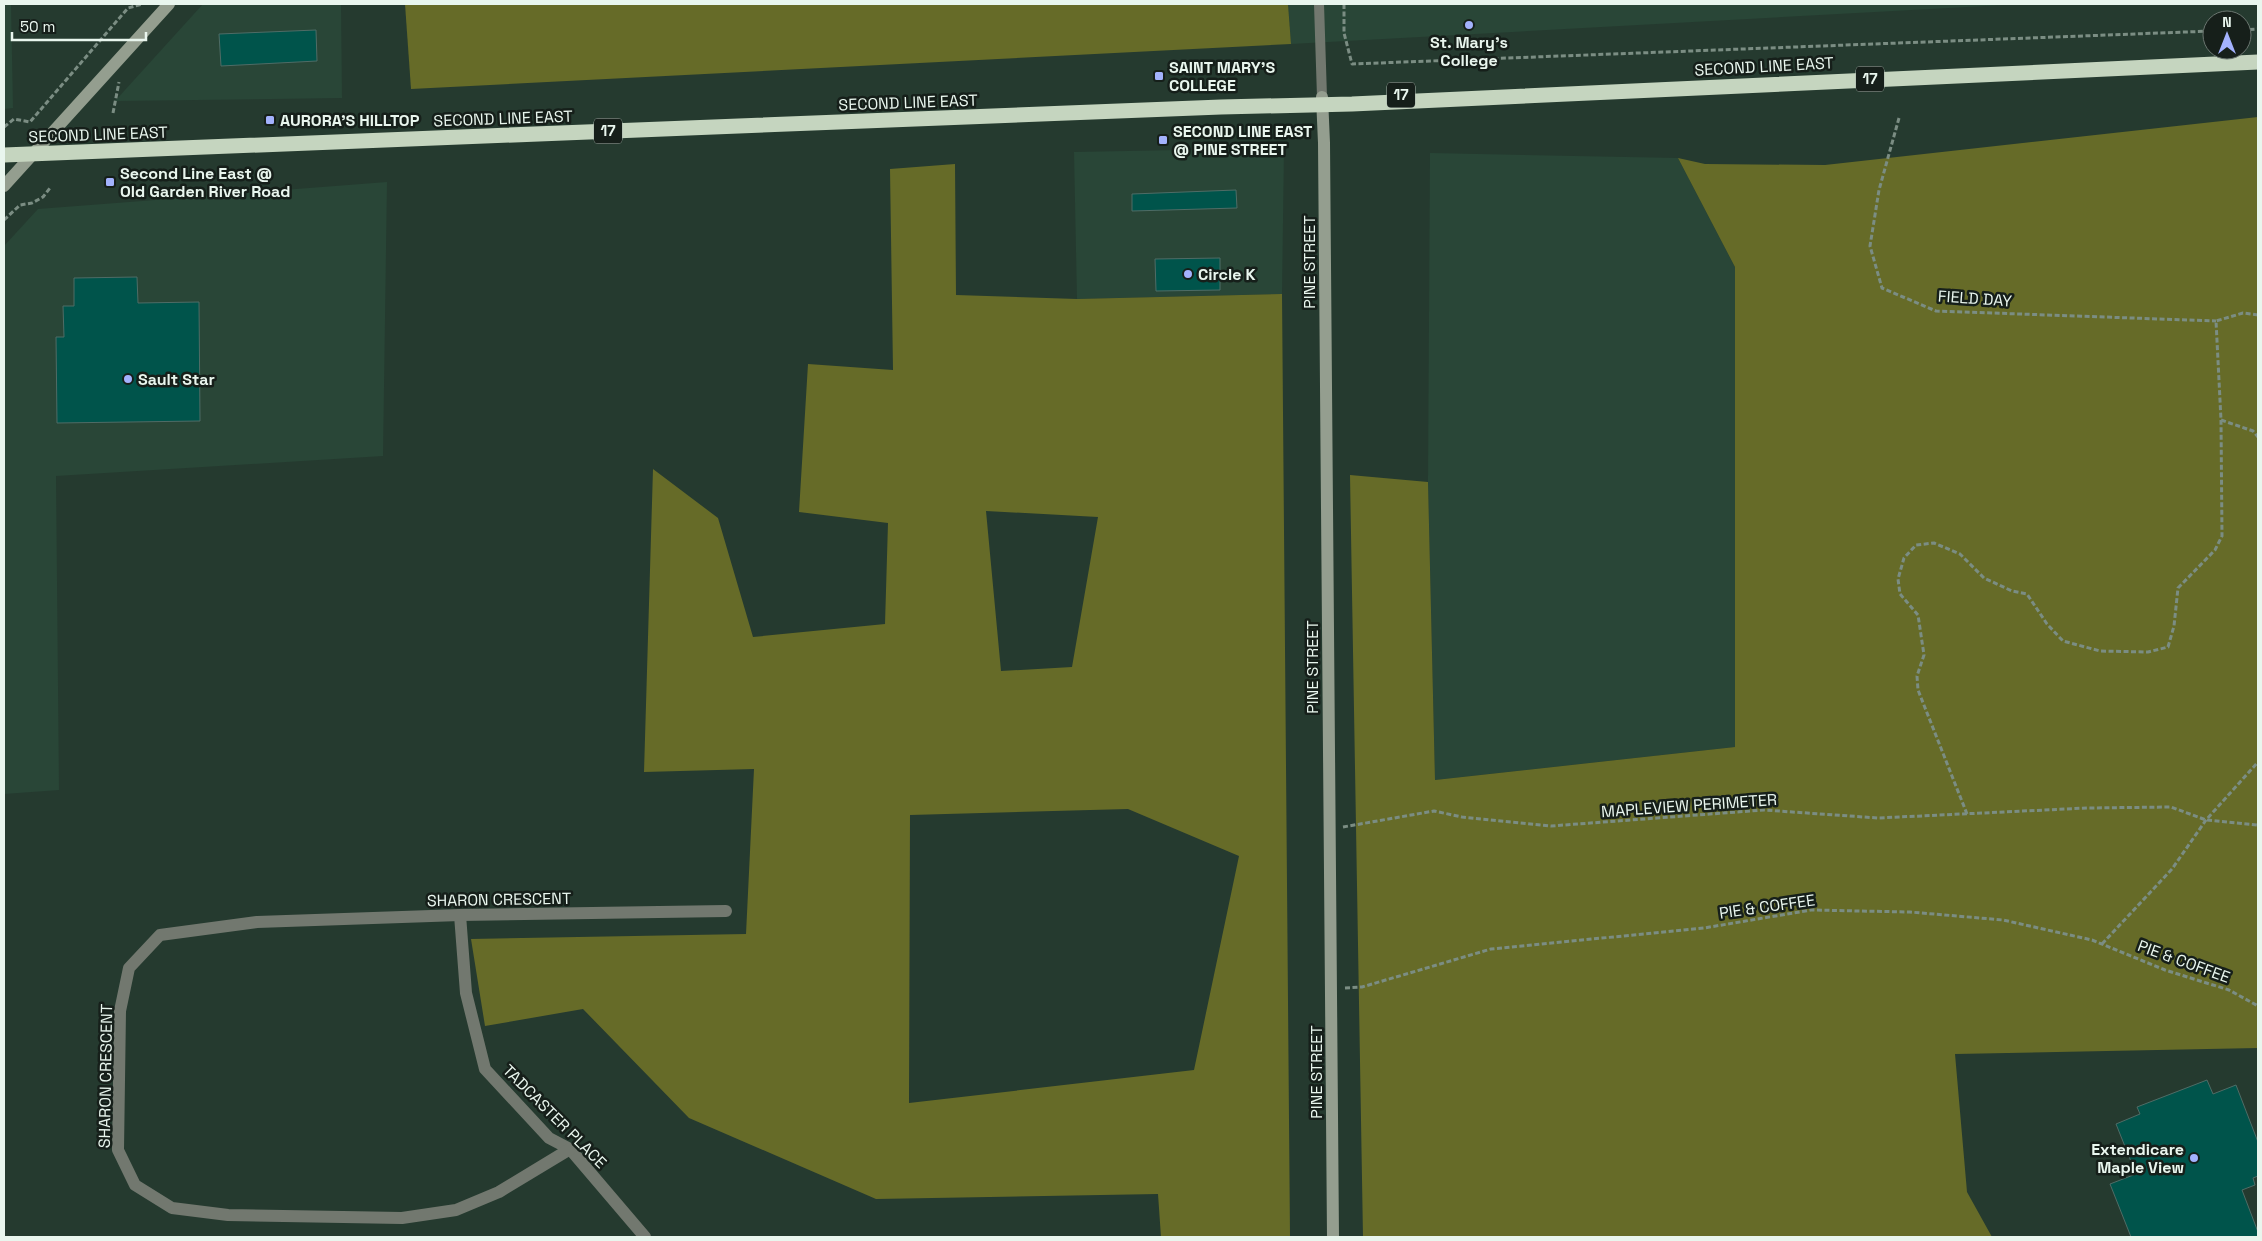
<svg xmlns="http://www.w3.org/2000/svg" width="2262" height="1241" viewBox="0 0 2262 1241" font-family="'Space Grotesk',sans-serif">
<rect width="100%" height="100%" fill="#253a2f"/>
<!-- built -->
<g fill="#294637">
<polygon points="4,4 11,4 13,108 4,109"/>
<polygon points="203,4 341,4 342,98 115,101"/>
<polygon points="1288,4 2004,4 2004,5 1291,44"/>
<polygon points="1284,148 1282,294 1077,299 1074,152"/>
<polygon points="1430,153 1678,158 1735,267 1735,747 1435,780 1428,482"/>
<polygon points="387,182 383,456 56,476 59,790 4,794 4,246 38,209"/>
</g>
<!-- forest -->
<g fill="#666b28" fill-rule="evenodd">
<polygon points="405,4 1288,4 1291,44 411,89"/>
<polygon points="2258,117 2258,1048 1955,1054 1967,1192 1992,1237 1363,1237 1350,475 1428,482 1435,780 1735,747 1735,267 1678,158 1705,164 1825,165"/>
<path d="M955,164L956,295L1077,299L1282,294L1290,1237H1161L1158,1194L876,1199L689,1118L583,1009L485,1026L471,939L746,934L754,769L644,772L653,469L718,518L753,637L885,624L888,523L799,512L808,364L893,370L890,169ZM986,511L1098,517L1072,667L1001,671ZM1128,809L1239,856L1194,1070L909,1103L910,815Z"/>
</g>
<!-- building -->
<g fill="#00544b" stroke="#4f6c66">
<polygon points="316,30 317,61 221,66 219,34"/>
<polygon points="1236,190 1237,208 1132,211 1132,194"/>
<polygon points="1220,258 1220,290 1156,291 1155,259"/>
<polygon points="137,277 138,303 199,302 200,421 57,423 56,337 64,337 63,306 74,306 74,278"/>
<polygon points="2207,1080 2213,1094 2236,1085 2258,1142 2258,1176 2253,1178 2255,1185 2242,1190 2258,1232 2258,1237 2131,1237 2110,1184 2136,1174 2116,1124 2140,1114 2137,1107"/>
</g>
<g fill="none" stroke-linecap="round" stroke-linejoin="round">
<!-- path -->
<g stroke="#7b8d83" stroke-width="3" stroke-dasharray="5 2.5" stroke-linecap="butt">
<polyline points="1344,4 1344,33 1352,64 2212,31"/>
<polyline points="2242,30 2258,29"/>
<polyline points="113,113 119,82"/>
<polyline points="1899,118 1879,190 1870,246 1882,288 1936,311 2216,321"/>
<polyline points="4,127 14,119 30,122 128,8 143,4"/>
<polyline points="4,220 20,205 32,203 43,197 50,188"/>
<polyline points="2258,315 2243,313 2216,321 2221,420 2253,431 2258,437"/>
<polyline points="1967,814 1918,690 1917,676 1924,655 1918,615 1900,594 1898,579 1904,558 1916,545 1934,543 1960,554 1984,578 2012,591 2027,594 2047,624 2063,641 2100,651 2148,652 2168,647 2174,626 2178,588 2215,550 2222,536 2221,420"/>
<polyline points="1343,827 1434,811 1462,817 1551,826 1764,810 1878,818 2087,808 2171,807 2206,820 2258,825"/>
<polyline points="2102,944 2172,869 2206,820 2258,762"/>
<polyline points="1345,988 1362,987 1491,949 1704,928 1811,910 1910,912 2003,920 2092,940 2165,970 2229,990 2258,1006"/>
</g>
<!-- lane -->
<polyline stroke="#72786f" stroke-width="10" points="1319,4 1322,97"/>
<!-- street -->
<g stroke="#72786f" stroke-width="12">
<polyline points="460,915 466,993 485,1069 549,1138 570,1149 645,1237"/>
<polyline points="570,1149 499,1192 456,1210 402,1218 228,1215 172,1208 135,1185 118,1150 120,1011 129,968 160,935 257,922 460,915 726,911"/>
</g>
<!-- secondary -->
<g stroke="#949e8f" stroke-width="12">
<polyline points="1322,97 1324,143 1333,1237"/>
<polyline points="4,186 169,4"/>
</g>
<!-- highway -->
<polyline stroke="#c5d5bf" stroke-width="15" points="4,155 1221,107 1352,104 2258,62"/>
</g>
<!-- markers -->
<g fill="#a3b2fd" stroke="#161f1a" stroke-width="2">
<circle cx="1469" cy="25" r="5"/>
<rect x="1154" y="71" width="10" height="10" rx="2.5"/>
<rect x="265" y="115" width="10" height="10" rx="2.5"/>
<rect x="1158" y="135" width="10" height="10" rx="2.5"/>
<rect x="105" y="177" width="10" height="10" rx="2.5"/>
<circle cx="1188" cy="274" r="5"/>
<circle cx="128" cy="379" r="5"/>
<circle cx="2194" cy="1158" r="5"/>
</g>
<g text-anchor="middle" stroke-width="5" stroke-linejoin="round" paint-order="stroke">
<!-- shield labels -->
<g fill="#161f1a" stroke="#aab6ae" stroke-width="1">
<rect x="1856" y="66.5" width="28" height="25" rx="4"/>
<rect x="1387" y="82.5" width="28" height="25" rx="4"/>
<rect x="594" y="118.5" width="28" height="25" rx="4"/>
</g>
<g font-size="15" font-weight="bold" fill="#e9f6ee">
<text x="1870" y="84">17</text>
<text x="1401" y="100">17</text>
<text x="608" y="136">17</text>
</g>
<!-- poi labels -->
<g font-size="16" font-weight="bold" fill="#e9f6ee" stroke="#161f1a" text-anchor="start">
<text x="1469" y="48" text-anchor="middle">St. Mary's<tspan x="1469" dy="18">College</tspan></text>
<text x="1169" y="73">SAINT MARY'S<tspan x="1169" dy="18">COLLEGE</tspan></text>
<text x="280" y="126">AURORA'S HILLTOP</text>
<text x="1173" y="137">SECOND LINE EAST<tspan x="1173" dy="18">@ PINE STREET</tspan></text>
<text x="120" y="179">Second Line East @<tspan x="120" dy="18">Old Garden River Road</tspan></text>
<text x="1198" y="280">Circle K</text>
<text x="138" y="385">Sault Star</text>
<text x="2184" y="1155" text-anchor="end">Extendicare<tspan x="2184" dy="18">Maple View</tspan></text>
</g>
<!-- street labels -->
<g font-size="16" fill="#e9f6ee" stroke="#161f1a">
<text transform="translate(1764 66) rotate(-3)" y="6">SECOND LINE EAST</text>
<text transform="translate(908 102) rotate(-2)" y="6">SECOND LINE EAST</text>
<text transform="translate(503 118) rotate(-2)" y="6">SECOND LINE EAST</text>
<text transform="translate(98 134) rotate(-2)" y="6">SECOND LINE EAST</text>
<text transform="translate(1309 262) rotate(-90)" y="6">PINE STREET</text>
<text transform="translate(1975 298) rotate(4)" y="6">FIELD DAY</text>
<text transform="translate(1312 667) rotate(-90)" y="6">PINE STREET</text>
<text transform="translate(1689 805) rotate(-4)" y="6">MAPLEVIEW PERIMETER</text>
<text transform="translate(499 899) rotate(-1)" y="6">SHARON CRESCENT</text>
<text transform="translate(1767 906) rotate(-8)" y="6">PIE &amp; COFFEE</text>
<text transform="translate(2184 961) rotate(20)" y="6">PIE &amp; COFFEE</text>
<text transform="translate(1316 1072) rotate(-90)" y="6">PINE STREET</text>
<text transform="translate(105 1076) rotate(-89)" y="6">SHARON CRESCENT</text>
<text transform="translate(555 1116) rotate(45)" y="6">TADCASTER PLACE</text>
</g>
</g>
<!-- border -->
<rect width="2262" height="1241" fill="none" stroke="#e9f6ee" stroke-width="10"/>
<!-- north arrow -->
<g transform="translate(2227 35)"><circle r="24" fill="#161f1a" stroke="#6a756f"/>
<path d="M0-4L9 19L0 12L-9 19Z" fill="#a3b2fd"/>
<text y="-8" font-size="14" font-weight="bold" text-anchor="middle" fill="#e9f6ee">N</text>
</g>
<!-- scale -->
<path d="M12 32v8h134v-8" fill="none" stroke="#e9f6ee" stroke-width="2.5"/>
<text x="20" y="32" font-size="15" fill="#e9f6ee" stroke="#161f1a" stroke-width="4" paint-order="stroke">50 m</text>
</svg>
